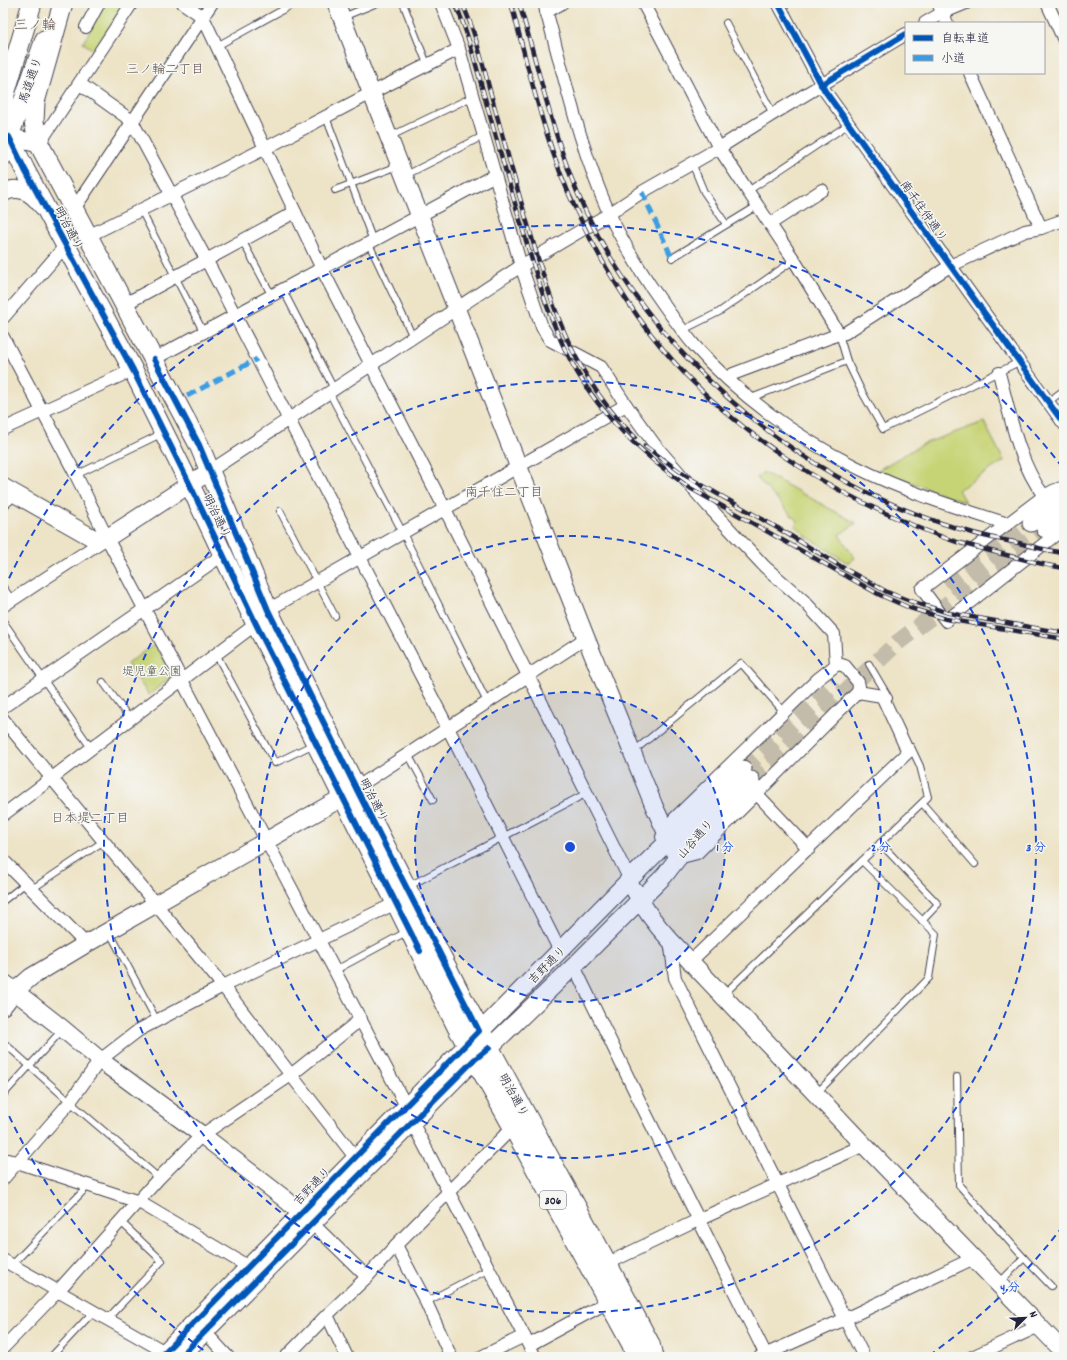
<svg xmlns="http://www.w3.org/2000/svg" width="1067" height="1360" viewBox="0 0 1067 1360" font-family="Dekko,'Klee One',sans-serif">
<rect width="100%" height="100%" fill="#f6f6f2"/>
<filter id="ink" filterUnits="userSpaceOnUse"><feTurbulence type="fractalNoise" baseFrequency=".025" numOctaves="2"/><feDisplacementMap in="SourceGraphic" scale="8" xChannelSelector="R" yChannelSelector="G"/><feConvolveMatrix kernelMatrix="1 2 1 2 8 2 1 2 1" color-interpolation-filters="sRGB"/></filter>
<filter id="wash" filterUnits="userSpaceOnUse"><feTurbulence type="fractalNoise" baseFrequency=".012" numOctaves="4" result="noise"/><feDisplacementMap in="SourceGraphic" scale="16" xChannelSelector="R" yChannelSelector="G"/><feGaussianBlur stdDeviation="0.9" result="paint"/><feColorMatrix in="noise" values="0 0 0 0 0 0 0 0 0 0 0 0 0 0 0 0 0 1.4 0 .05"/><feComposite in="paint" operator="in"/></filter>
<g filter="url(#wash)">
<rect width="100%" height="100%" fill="#ede3c6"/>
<!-- green -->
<g fill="#c7d476" stroke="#747b58">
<polygon points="105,3 125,3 94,50 83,43"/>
<polygon points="984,422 1004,461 958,490 965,502 878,470 923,444"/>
<polygon points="763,472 856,523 839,535 855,558 848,563 806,536 795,525 798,522 757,478"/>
<polygon points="155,644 173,675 149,695 127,664"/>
</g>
</g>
<g filter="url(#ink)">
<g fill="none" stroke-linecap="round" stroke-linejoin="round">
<!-- secondary-tunnel -->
<g stroke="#c4bcaa" stroke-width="17" stroke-dasharray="17 8" stroke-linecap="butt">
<polyline points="948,588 1031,523"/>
<polyline points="743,769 837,683"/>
<polyline points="751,780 897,643 1045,529"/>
</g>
<defs>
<g id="lane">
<polyline points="403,3 427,64"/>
<polyline points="343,17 377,3"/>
<polyline points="726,23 773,114"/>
<polyline points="217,46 295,3"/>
<polyline points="326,117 373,241"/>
<polyline points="389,137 472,97"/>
<polyline points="692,163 704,192 726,224"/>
<polyline points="412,172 483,136"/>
<polyline points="335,190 398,166"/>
<polyline points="748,191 849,124"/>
<polyline points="141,210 204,333"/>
<polyline points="242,240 272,296"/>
<polyline points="369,244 413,337"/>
<polyline points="672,258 757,206"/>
<polyline points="283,290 334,389"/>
<polyline points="683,330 719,312 794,260"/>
<polyline points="839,334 847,361 861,390 883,429 1019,362"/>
<polyline points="329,392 403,533 487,702"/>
<polyline points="751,398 847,361"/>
<polyline points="1048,402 1064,390"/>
<polyline points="76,475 163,433"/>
<polyline points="280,511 335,616"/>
<polyline points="3,587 12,600"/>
<polyline points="3,621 91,748"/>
<polyline points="216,654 275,763 314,744"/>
<polyline points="869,664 889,698"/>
<polyline points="103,682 130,719"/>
<polyline points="634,751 741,663 784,712"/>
<polyline points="408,754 433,800"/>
<polyline points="922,803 975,864"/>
<polyline points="880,843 938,904 922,921"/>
<polyline points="409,886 587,793"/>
<polyline points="32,889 104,841"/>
<polyline points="3,901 26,883"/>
<polyline points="109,931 157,1021"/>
<polyline points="334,971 408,931"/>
<polyline points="723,995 928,797 920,766 911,747"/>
<polyline points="3,1042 70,1102 159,1178"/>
<polyline points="957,1077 959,1185 1024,1258 999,1283"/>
<polyline points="816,1094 929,978 936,934 862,861"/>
<polyline points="3,1095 62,1030"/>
<polyline points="1024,1258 1051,1286"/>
<polyline points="12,1265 89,1185"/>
<polyline points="426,1302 489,1269"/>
<polyline points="108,1318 162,1261 121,1222"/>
<polyline points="51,1357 94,1311"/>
</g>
<g id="street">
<polyline points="183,3 203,17 322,269 445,509 630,880"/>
<polyline points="441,3 459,49 521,266 542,327 550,340 601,367 626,405 655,445 708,506 765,567 804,601 834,634 836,665"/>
<path d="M544,3C564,74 579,146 609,213C620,238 635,262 650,285C664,305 678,326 694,345C737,394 796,437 854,466C903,491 957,508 1008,524"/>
<polyline points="643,3 719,148 794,260 839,334"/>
<polyline points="778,3 825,91 1064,424"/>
<polyline points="938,3 947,23"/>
<polyline points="1047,3 1064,40"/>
<polyline points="546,12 562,3"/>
<polyline points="925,23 942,13 966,3"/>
<polyline points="86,27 99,3"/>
<polyline points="970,73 1041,228"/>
<polyline points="80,84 132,121 206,259 448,728 560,951"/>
<polyline points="39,144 132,3"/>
<polyline points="74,209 212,3"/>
<polyline points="770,224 822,190"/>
<polyline points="88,236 264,149 379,89 459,49"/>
<polyline points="125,304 295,212"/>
<polyline points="3,318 66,245"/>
<polyline points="3,337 76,475 107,538 406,1106"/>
<polyline points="154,359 495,175"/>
<path d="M999,373C1010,414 1018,462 1044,496"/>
<polyline points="728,378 733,374 839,334 845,333 950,266 1025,231 1041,228 1064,220"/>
<polyline points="3,429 133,370"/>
<polyline points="210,471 521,266 609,214 642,192 719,148 773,114 906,34"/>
<polyline points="1064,487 1053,491 1044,496 922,589 946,621 1054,536 1064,527"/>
<polyline points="3,503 8,499 12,493"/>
<polyline points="3,606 107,538"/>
<polyline points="3,707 224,554"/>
<polyline points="3,719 223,986 291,1075 355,1157"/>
<polyline points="356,788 586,638"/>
<polyline points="757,794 809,849"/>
<polyline points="3,815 248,630 256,624 268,610 626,405"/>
<polyline points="662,837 674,819 818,679 836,665 838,664 845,666 858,682 859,686 858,692 697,853 678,858"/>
<polyline points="3,860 86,944"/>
<polyline points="670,940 675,978 864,1357"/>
<polyline points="691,961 908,752 882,696 858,692"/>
<polyline points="574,966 640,1102 767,1357"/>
<polyline points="412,1122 535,1357"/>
<polyline points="3,1159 17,1162 139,1202 249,1267"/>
<polyline points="3,1179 70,1102 100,1060 139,1030 223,986 396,903"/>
<polyline points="312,1223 367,1277"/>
<polyline points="396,1245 426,1302 451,1357"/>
<polyline points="3,1260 165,1352"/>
<polyline points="602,1266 698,1220 864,1145"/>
<polyline points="327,1315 347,1357"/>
<polyline points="205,1332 228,1357"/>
<polyline points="529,1345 608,1302"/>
<polyline points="3,1348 58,1291 159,1178 202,1135 291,1075 361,1019"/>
<polyline points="286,1357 327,1315 367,1277 396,1245 513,1127"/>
<polyline points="481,1357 524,1336"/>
<polyline points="760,1357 845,1319 974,1258"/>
<polyline points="972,1357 1039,1326"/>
</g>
<g id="secondary">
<polyline points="336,3 586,638 654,806 678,858"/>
<polyline points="3,138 9,137 39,144"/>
<polyline points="3,157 44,39"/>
<path d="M3,193C19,184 32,193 42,206"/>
<polyline points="3,487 93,538 107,538 210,471"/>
<polyline points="1031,523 1064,498"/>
<polyline points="1045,529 1064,514"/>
<path d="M635,891C644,909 657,926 670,940L864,1145L1064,1352"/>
<polyline points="3,982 63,1029 100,1060 202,1135 285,1199 309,1220"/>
<polyline points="3,1006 15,991 31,977 86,944 343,797 354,790"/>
<path d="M160,1357C321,1192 483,1028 644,865C677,832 710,801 743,769"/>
<polyline points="180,1357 474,1060 489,1048 574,966 664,876 695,836 751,780"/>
</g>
<g id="primary">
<polyline points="32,3 5,94 3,116 9,137 25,170 133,370 190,485 256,624 396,903 457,1027 513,1127 632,1345 635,1357"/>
<polyline points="63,3 35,102 34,122 39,144 199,445 268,610 356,788 465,1003 607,1263 650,1344 653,1357"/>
</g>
</defs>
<!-- lane casing -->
<use href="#lane" stroke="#403f50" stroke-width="8"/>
<!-- street casing -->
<use href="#street" stroke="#403f50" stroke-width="14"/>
<!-- secondary casing -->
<use href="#secondary" stroke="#403f50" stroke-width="19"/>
<!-- primary casing -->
<use href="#primary" stroke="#403f50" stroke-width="21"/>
<!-- lane -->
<use href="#lane" stroke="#fff" stroke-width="6"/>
<!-- street -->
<use href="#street" stroke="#fff" stroke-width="12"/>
<!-- secondary -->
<use href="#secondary" stroke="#fff" stroke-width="17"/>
<!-- primary -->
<use href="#primary" stroke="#fff" stroke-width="19"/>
<defs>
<g id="rail">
<path d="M455,3C470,37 478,74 488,109C502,159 516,208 531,257C543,297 556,336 577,372C605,420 645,457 690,488L880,595L910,608L946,619L1064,639"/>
<path d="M462,3C476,33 483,66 492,98C505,144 517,190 531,235C553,311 576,380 635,437"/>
<path d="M511,3C530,74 546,148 578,214C606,273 642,329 687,376C746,437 823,487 901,520C919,528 938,536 957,542C971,546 987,550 1002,554C1023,559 1043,565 1064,568"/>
<path d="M519,3C540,72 554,144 585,210C637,320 730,415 836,476C875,499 927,520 970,532C986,537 1003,540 1019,543C1034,547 1049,551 1064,553"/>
<polyline points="645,446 686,476 781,530 845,569 887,592 910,601 949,613 1064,633"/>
</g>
</defs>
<!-- rail casing -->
<use href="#rail" stroke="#22223b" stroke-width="4.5"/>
<!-- rail -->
<use href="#rail" stroke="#f6f6f2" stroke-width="3" stroke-dasharray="9" stroke-linecap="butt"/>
<!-- quiet -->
<g stroke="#3c9ce2" stroke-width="5" stroke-dasharray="10 5" stroke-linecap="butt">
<polyline points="642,192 672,258"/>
<polyline points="187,396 257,359"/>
</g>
<defs>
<g id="cycleway">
<polyline points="778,3 825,91 1064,424"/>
<polyline points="821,85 906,34"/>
<polyline points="9,137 25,170 133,370 190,485 256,624 420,951"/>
<polyline points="154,359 199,445 268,610 356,788 479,1031 160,1357"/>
<polyline points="180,1357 412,1122 474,1060 489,1048"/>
</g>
</defs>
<!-- cycleway casing -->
<use href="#cycleway" stroke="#f6f6f2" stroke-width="8"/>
<!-- cycleway -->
<use href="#cycleway" stroke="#0057b8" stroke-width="6"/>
</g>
</g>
<!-- distance rings -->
<circle cx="570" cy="847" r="155" fill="#1d4ed8" fill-opacity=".12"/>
<g fill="none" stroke="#1d4ed8" stroke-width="2" stroke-dasharray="7 5">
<circle cx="570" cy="847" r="155"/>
<circle cx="570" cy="847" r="311"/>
<circle cx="570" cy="847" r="466"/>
<path d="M1063 1226A622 622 0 0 1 927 1357M213 1357A622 622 0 0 1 4 1105M4 589A622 622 0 0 1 1063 468"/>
</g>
<g text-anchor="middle" stroke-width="3" stroke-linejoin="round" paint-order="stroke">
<!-- shield labels -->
<rect fill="#f6f6f2" stroke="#626272" stroke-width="1" x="540" y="1191" width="26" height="18" rx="3"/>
<g font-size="11" font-weight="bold" fill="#22223b">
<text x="553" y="1204">306</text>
</g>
<!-- street labels -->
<g font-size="12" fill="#22223b" stroke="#f6f6f2">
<text transform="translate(30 80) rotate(-71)" y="4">馬道通り</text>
<text transform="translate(924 211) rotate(55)" y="4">南千住仲通り</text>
<text transform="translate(69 228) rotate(62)" y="4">明治通り</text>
<text transform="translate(217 516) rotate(64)" y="4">明治通り</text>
<text transform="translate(374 800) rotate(63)" y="4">明治通り</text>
<text transform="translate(695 839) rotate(-49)" y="4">山谷通り</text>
<text transform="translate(547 965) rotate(-45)" y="4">吉野通り</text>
<text transform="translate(514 1095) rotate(61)" y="4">明治通り</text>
<text transform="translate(312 1186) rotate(-46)" y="4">吉野通り</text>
</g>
<!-- park labels -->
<g font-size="12" fill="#54574d" stroke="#f6f6f2">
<text x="152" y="675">堤児童公園</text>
</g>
<!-- neighbourhood labels -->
<g font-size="13" fill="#61514d" stroke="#f6f6f2">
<text x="165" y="73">三ノ輪二丁目</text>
<text x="504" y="496">南千住二丁目</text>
<text x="90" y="822">日本堤二丁目</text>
</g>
<!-- quarter labels -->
<g font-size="14" fill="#61514d" stroke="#f6f6f2">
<text x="35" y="29">三ノ輪</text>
</g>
</g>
<circle cx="570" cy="847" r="6" fill="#1d4ed8" stroke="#f6f6f2" stroke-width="2"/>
<g font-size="12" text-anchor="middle" font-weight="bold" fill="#1d4ed8" stroke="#f6f6f2" stroke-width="3" stroke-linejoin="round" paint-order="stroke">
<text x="725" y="851">1 分</text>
<text x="881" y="851">2 分</text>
<text x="1036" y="851">3 分</text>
<text x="1010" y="1291">4 分</text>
</g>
<!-- margin -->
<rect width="1067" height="1360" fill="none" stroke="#f6f6f2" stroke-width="16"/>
<!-- legend -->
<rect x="905" y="22" width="140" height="52" fill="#f6f6f2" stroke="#a1a1a9"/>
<rect x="913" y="35" width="20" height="6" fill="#0057b8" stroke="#a1a1a9"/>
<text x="941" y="42" font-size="12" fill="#22223b">自転車道</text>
<rect x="913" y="55" width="20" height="6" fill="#3c9ce2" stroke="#a1a1a9"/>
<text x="941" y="62" font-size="12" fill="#22223b">小道</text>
<!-- north arrow -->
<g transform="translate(1025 1318) rotate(66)" stroke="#f6f6f2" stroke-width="3" paint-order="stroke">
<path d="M0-3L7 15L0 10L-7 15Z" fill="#22223b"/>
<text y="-6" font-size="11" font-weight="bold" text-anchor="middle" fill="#22223b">N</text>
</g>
</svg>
